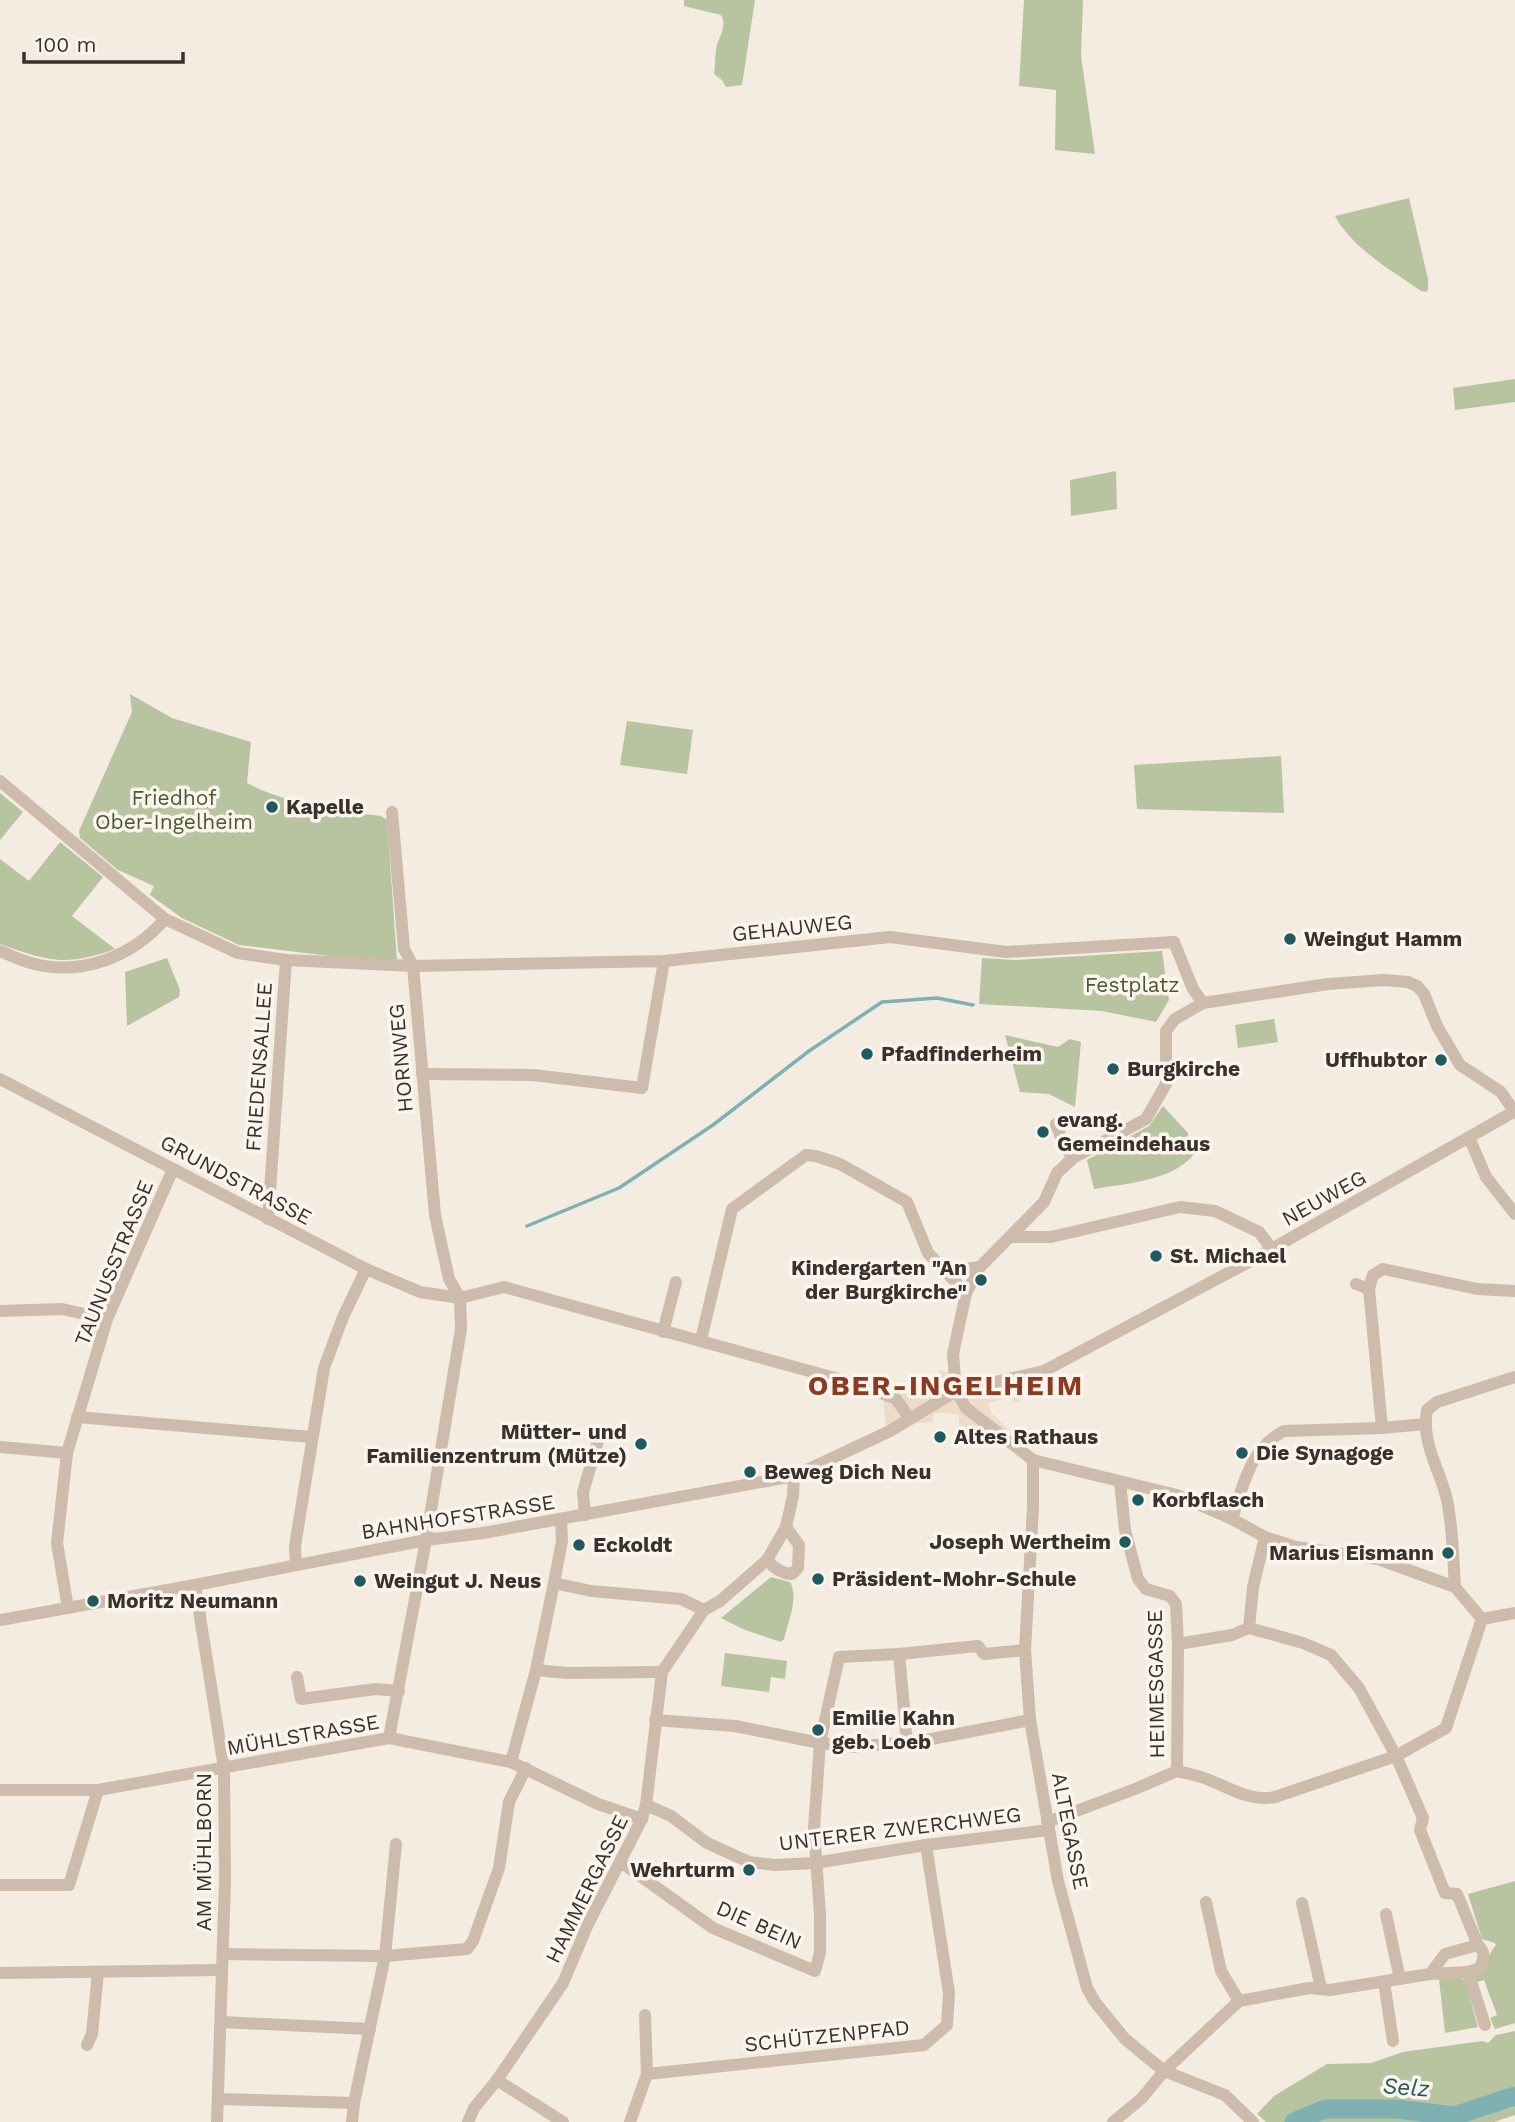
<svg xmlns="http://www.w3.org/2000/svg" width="1515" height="2122" viewBox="0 0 1515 2122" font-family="'Work Sans',sans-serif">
<rect width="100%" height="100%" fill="#f4ebe1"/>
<!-- green -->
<g fill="#b8c4a0">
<path d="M684,0H755L742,85L726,87L722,80L714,74C715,66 715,58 716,50C718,37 728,27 721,15L684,6Z"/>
<polygon points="1024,0 1083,0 1081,56 1095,154 1055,150 1056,90 1019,86"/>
<path d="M1409,198L1428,279V290L1426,292L1421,291C1391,270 1352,248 1335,216Z"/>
<polygon points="1515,379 1515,402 1455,410 1453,388"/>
<polygon points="1116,471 1117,509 1071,516 1070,480"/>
<path d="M130,694L172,718L251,742L247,783C289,805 334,810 381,816L387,820L397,961L362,960L239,945L182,918L150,895L154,886L118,870L80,838L79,831L132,712Z"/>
<polygon points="627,721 693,730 687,774 620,765"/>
<polygon points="1281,756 1284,813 1137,809 1134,765"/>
<polygon points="0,793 23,812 0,840"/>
<path d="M60,842L103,877L72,916L115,949C66,967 47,961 0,944V859L29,881Z"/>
<polygon points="1162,951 1169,1000 1156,1022 1102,1011 979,1004 982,958 1014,960"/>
<polygon points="167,958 180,990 179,997 127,1026 125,972"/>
<polygon points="1274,1019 1278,1042 1238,1048 1235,1025"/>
<polygon points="1005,1035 1058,1047 1070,1039 1081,1042 1075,1107 1049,1094 1020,1092"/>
<path d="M1163,1106L1188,1133V1138L1196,1151C1178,1180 1125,1184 1094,1189L1087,1160L1149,1126Z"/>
<path d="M771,1577L790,1582C799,1598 788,1622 784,1639L781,1642L745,1630L721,1618Z"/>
<polygon points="725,1653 787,1661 785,1679 771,1677 769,1692 721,1686"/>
<path d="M1515,1881V2023L1495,2029L1490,2018L1497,2015L1484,1980L1477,1982L1475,1976C1486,1968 1487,1955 1496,1945L1495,1943L1482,1939L1468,1894Z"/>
<polygon points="1458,1977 1465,1980 1478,2027 1445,2033 1439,1979"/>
<polygon points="1515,2031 1515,2115 1494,2122 1266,2122 1257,2114 1274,2096 1327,2064 1371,2063 1403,2052 1482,2041 1488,2043 1496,2035"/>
</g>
<!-- plaza -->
<polygon fill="#ecdcc8" points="940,1370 962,1377 985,1378 1017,1373 1020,1402 1013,1403 1011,1397 988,1403 991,1413 1008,1429 984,1433 959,1425 959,1414 940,1413 933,1414 933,1422 910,1424 886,1431 882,1386 928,1397"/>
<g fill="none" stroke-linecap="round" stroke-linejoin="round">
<!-- stream -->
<polyline stroke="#7fb0b2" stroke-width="3.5" points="527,1226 619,1188 713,1125 809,1051 882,1002 937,998 973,1005"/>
<!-- river -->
<polyline stroke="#7fb0b2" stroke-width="19" points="1294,2122 1325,2109 1397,2109 1454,2116 1515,2096"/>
<!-- minor -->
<g stroke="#cdbbac" stroke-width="12">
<polyline points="0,781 165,919 238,953 286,960 413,966 664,961 890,937 1006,952 1174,942 1193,989 1203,1003"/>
<path d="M0,951C10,955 20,960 31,963C81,977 132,957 165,919"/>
<polyline points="422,1074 533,1075 642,1088 664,961"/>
<polyline points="0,1079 366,1269 420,1292 460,1298 504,1287 860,1385 896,1399 910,1419"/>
<polyline points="1056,1124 1064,1145 1073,1158"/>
<polyline points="1469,1137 1486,1177 1515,1214"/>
<polyline points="268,1219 286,960"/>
<polyline points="1010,1237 1051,1237 1180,1207 1215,1211 1259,1232 1272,1249"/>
<polyline points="946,1271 980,1267"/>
<polyline points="1356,1284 1369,1289 1373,1275 1383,1269 1477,1289 1515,1291"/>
<polyline points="1369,1289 1382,1428 1425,1424"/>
<polyline points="0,1311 62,1309 107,1319"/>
<polyline points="663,1332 676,1282"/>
<polyline points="701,1340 732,1209 806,1155 816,1156 840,1164 907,1202 928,1253 966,1293"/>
<polyline points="77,1417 311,1437"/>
<polyline points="0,1447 67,1453"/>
<polyline points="1033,1460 1033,1508 1025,1650 1030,1720 1058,1881 1087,1988 1095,2002 1125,2039 1164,2071 1225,2095 1253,2122"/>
<polyline points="1120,1482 1125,1530 1138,1579 1146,1589 1170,1596 1176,1604 1178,1644 1177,1771"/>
<polyline points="585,1515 583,1492 600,1434"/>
<path d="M1232,1519C1243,1486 1250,1448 1284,1431L1382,1428"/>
<path d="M767,1560C774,1568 782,1574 792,1574L798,1568L799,1545L786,1527"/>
<polyline points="296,1564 295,1546 324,1368 343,1317 366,1269"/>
<polyline points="554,1583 591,1591 681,1599 704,1610"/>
<polyline points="195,1585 224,1768 225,1882 217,2122"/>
<path d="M1455,1587C1453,1558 1453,1528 1447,1500C1440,1469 1421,1444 1427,1410L1437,1402L1515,1377"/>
<polyline points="68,1608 57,1543 67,1453 107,1319 173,1169"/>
<polyline points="1482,1619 1455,1587 1378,1559 1296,1547 1265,1537 1232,1519 1177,1495 1033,1460 966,1408 956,1391 953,1354 966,1293 980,1267 1044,1202 1057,1173 1073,1158 1146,1119 1166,1084 1166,1031 1175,1019 1203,1003 1328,984 1384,980 1408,982 1417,986 1424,994 1437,1026 1460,1065 1501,1092 1515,1113"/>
<polyline points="1482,1619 1515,1613"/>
<polyline points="0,1620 195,1585 426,1540 483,1533 794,1476 890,1431 956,1391 1044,1371 1245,1264 1515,1111"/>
<polyline points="1249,1628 1253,1587 1265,1537"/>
<polyline points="899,1654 907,1742"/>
<polyline points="536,1670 567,1673 662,1672"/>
<polyline points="297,1677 301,1699 376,1689 399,1691"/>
<polyline points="655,1720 735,1726 820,1743 853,1747 921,1741 1030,1720"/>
<polyline points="389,1738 426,1540 461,1329 460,1298 449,1279 435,1215 413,966 404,949 392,812"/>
<polyline points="511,1762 536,1670 554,1583 562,1541 561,1519"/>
<path d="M1177,1771C1186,1773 1196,1775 1204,1778C1229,1787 1248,1802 1275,1797L1396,1756L1446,1728L1482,1619"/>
<polyline points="0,1790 98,1790 389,1738 511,1762 598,1804 642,1819"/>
<polyline points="646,1805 671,1816 707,1843 749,1862 775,1865 815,1863 926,1845 1049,1830"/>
<polyline points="1047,1822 1135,1789 1177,1771"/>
<polyline points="396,1844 385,1956 467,1949 473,1941 499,1868 509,1802 526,1768"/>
<polyline points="621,1862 713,1928 815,1971 820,1953 820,1915 814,1828 820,1743 839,1657 899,1654 978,1646 984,1654 1025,1650"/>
<polyline points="0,1885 69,1885 98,1790"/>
<polyline points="1206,1902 1221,1971 1239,2001"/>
<polyline points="1302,1903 1321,1988"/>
<polyline points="1386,1914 1400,1979"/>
<polyline points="223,1954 385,1956 354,2103 352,2122"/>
<polyline points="1468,1972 1485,2025"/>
<polyline points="0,1973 221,1970"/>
<polyline points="1430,1974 1445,1954 1478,1945"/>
<polyline points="1384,1982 1393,2041"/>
<polyline points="645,2015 647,2074"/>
<polyline points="221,2022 370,2029"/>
<polyline points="87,2045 92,2034 98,1972"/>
<polyline points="497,2080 563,2122"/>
<polyline points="218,2099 354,2103"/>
<polyline points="468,2122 474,2108 497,2080 563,1983 588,1924 642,1819 646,1805 662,1672 704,1610 720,1601 767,1560 786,1527 793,1496 794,1476"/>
<polyline points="630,2122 647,2074 924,2045 947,2025 949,1993 926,1845"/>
<path d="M1113,2122L1142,2098L1164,2071L1239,2001L1309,1988L1330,1990L1430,1974L1468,1972L1480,1968C1484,1958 1486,1953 1478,1945L1457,1894L1445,1893L1420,1830L1423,1818L1396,1756L1359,1688L1331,1655L1303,1643L1249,1628L1232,1635L1178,1644"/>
</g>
</g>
<!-- markers -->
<g fill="#1f5a5e" stroke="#fbf5ee" stroke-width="2.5">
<circle cx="272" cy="807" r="7"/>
<circle cx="1290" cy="939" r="7"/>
<circle cx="867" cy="1054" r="7"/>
<circle cx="1441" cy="1060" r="7"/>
<circle cx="1113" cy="1069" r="7"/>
<circle cx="1043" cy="1132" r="7"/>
<circle cx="1156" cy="1256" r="7"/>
<circle cx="981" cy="1280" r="7"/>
<circle cx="940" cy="1437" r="7"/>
<circle cx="641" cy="1444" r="7"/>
<circle cx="1242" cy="1453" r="7"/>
<circle cx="750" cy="1472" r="7"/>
<circle cx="1138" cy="1500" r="7"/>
<circle cx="1125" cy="1542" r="7"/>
<circle cx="579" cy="1545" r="7"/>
<circle cx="1448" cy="1553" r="7"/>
<circle cx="818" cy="1579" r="7"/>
<circle cx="360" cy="1581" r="7"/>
<circle cx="93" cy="1601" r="7"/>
<circle cx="818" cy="1730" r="7"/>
<circle cx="749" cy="1870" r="7"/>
</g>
<g text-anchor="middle" stroke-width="7" stroke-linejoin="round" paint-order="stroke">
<!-- park labels -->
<g font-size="21" fill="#4a5a2e" stroke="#fbf5ee">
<text x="174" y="805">Friedhof<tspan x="174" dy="24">Ober-Ingelheim</tspan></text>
<text x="1132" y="992">Festplatz</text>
</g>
<!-- poi labels -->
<g font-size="21" font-weight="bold" fill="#3b302b" stroke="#fbf5ee" text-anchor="start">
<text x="286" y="814">Kapelle</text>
<text x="1304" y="946">Weingut Hamm</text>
<text x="881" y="1061">Pfadfinderheim</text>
<text x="1427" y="1067" text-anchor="end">Uffhubtor</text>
<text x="1127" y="1076">Burgkirche</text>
<text x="1057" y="1127">evang.<tspan x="1057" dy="24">Gemeindehaus</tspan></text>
<text x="1170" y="1263">St. Michael</text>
<text x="967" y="1275" text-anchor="end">Kindergarten "An<tspan x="967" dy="24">der Burgkirche"</tspan></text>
<text x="627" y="1439" text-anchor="end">Mütter- und<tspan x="627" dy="24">Familienzentrum (Mütze)</tspan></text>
<text x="954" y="1444">Altes Rathaus</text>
<text x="1256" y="1460">Die Synagoge</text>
<text x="764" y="1479">Beweg Dich Neu</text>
<text x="1152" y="1507">Korbflasch</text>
<text x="1111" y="1549" text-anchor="end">Joseph Wertheim</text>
<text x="593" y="1552">Eckoldt</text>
<text x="1434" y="1560" text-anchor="end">Marius Eismann</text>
<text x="832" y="1586">Präsident-Mohr-Schule</text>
<text x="374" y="1588">Weingut J. Neus</text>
<text x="107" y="1608">Moritz Neumann</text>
<text x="832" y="1725">Emilie Kahn<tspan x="832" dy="24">geb. Loeb</tspan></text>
<text x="735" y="1877" text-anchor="end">Wehrturm</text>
</g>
<!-- street labels -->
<g font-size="21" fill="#3b302b" stroke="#fbf5ee">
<text transform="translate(792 928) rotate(-6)" y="7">GEHAUWEG</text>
<text transform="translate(401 1058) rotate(-95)" y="7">HORNWEG</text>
<text transform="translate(259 1067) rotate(-86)" y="7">FRIEDENSALLEE</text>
<text transform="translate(236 1180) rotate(28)" y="7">GRUNDSTRASSE</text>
<text transform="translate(1324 1198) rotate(-29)" y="7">NEUWEG</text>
<text transform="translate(114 1263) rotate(-68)" y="7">TAUNUSSTRASSE</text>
<text transform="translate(458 1517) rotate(-9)" y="7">BAHNHOFSTRASSE</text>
<text transform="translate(1156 1684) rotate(-91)" y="7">HEIMESGASSE</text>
<text transform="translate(303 1735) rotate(-10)" y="7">MÜHLSTRASSE</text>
<text transform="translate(900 1829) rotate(-7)" y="7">UNTERER ZWERCHWEG</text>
<text transform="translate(1070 1831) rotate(79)" y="7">ALTEGASSE</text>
<text transform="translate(204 1852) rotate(-90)" y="7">AM MÜHLBORN</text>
<text transform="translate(587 1889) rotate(-64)" y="7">HAMMERGASSE</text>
<text transform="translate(759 1925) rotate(24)" y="7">DIE BEIN</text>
<text transform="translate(827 2036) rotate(-6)" y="7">SCHÜTZENPFAD</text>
</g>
<!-- water labels -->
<g font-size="23" font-style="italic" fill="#1f5a5e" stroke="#fbf5ee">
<text transform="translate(1406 2087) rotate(4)" y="8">Selz</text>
</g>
<!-- district labels -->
<g font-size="28" font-weight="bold" letter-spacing="2" fill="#8c3b22" stroke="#fbf5ee">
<text x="946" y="1395">OBER-INGELHEIM</text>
</g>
</g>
<!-- scale -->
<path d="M24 52v10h159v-10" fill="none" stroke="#3b302b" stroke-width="3.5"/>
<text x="35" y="52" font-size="21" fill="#3b302b" stroke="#fbf5ee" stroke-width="5" paint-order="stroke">100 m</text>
</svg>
